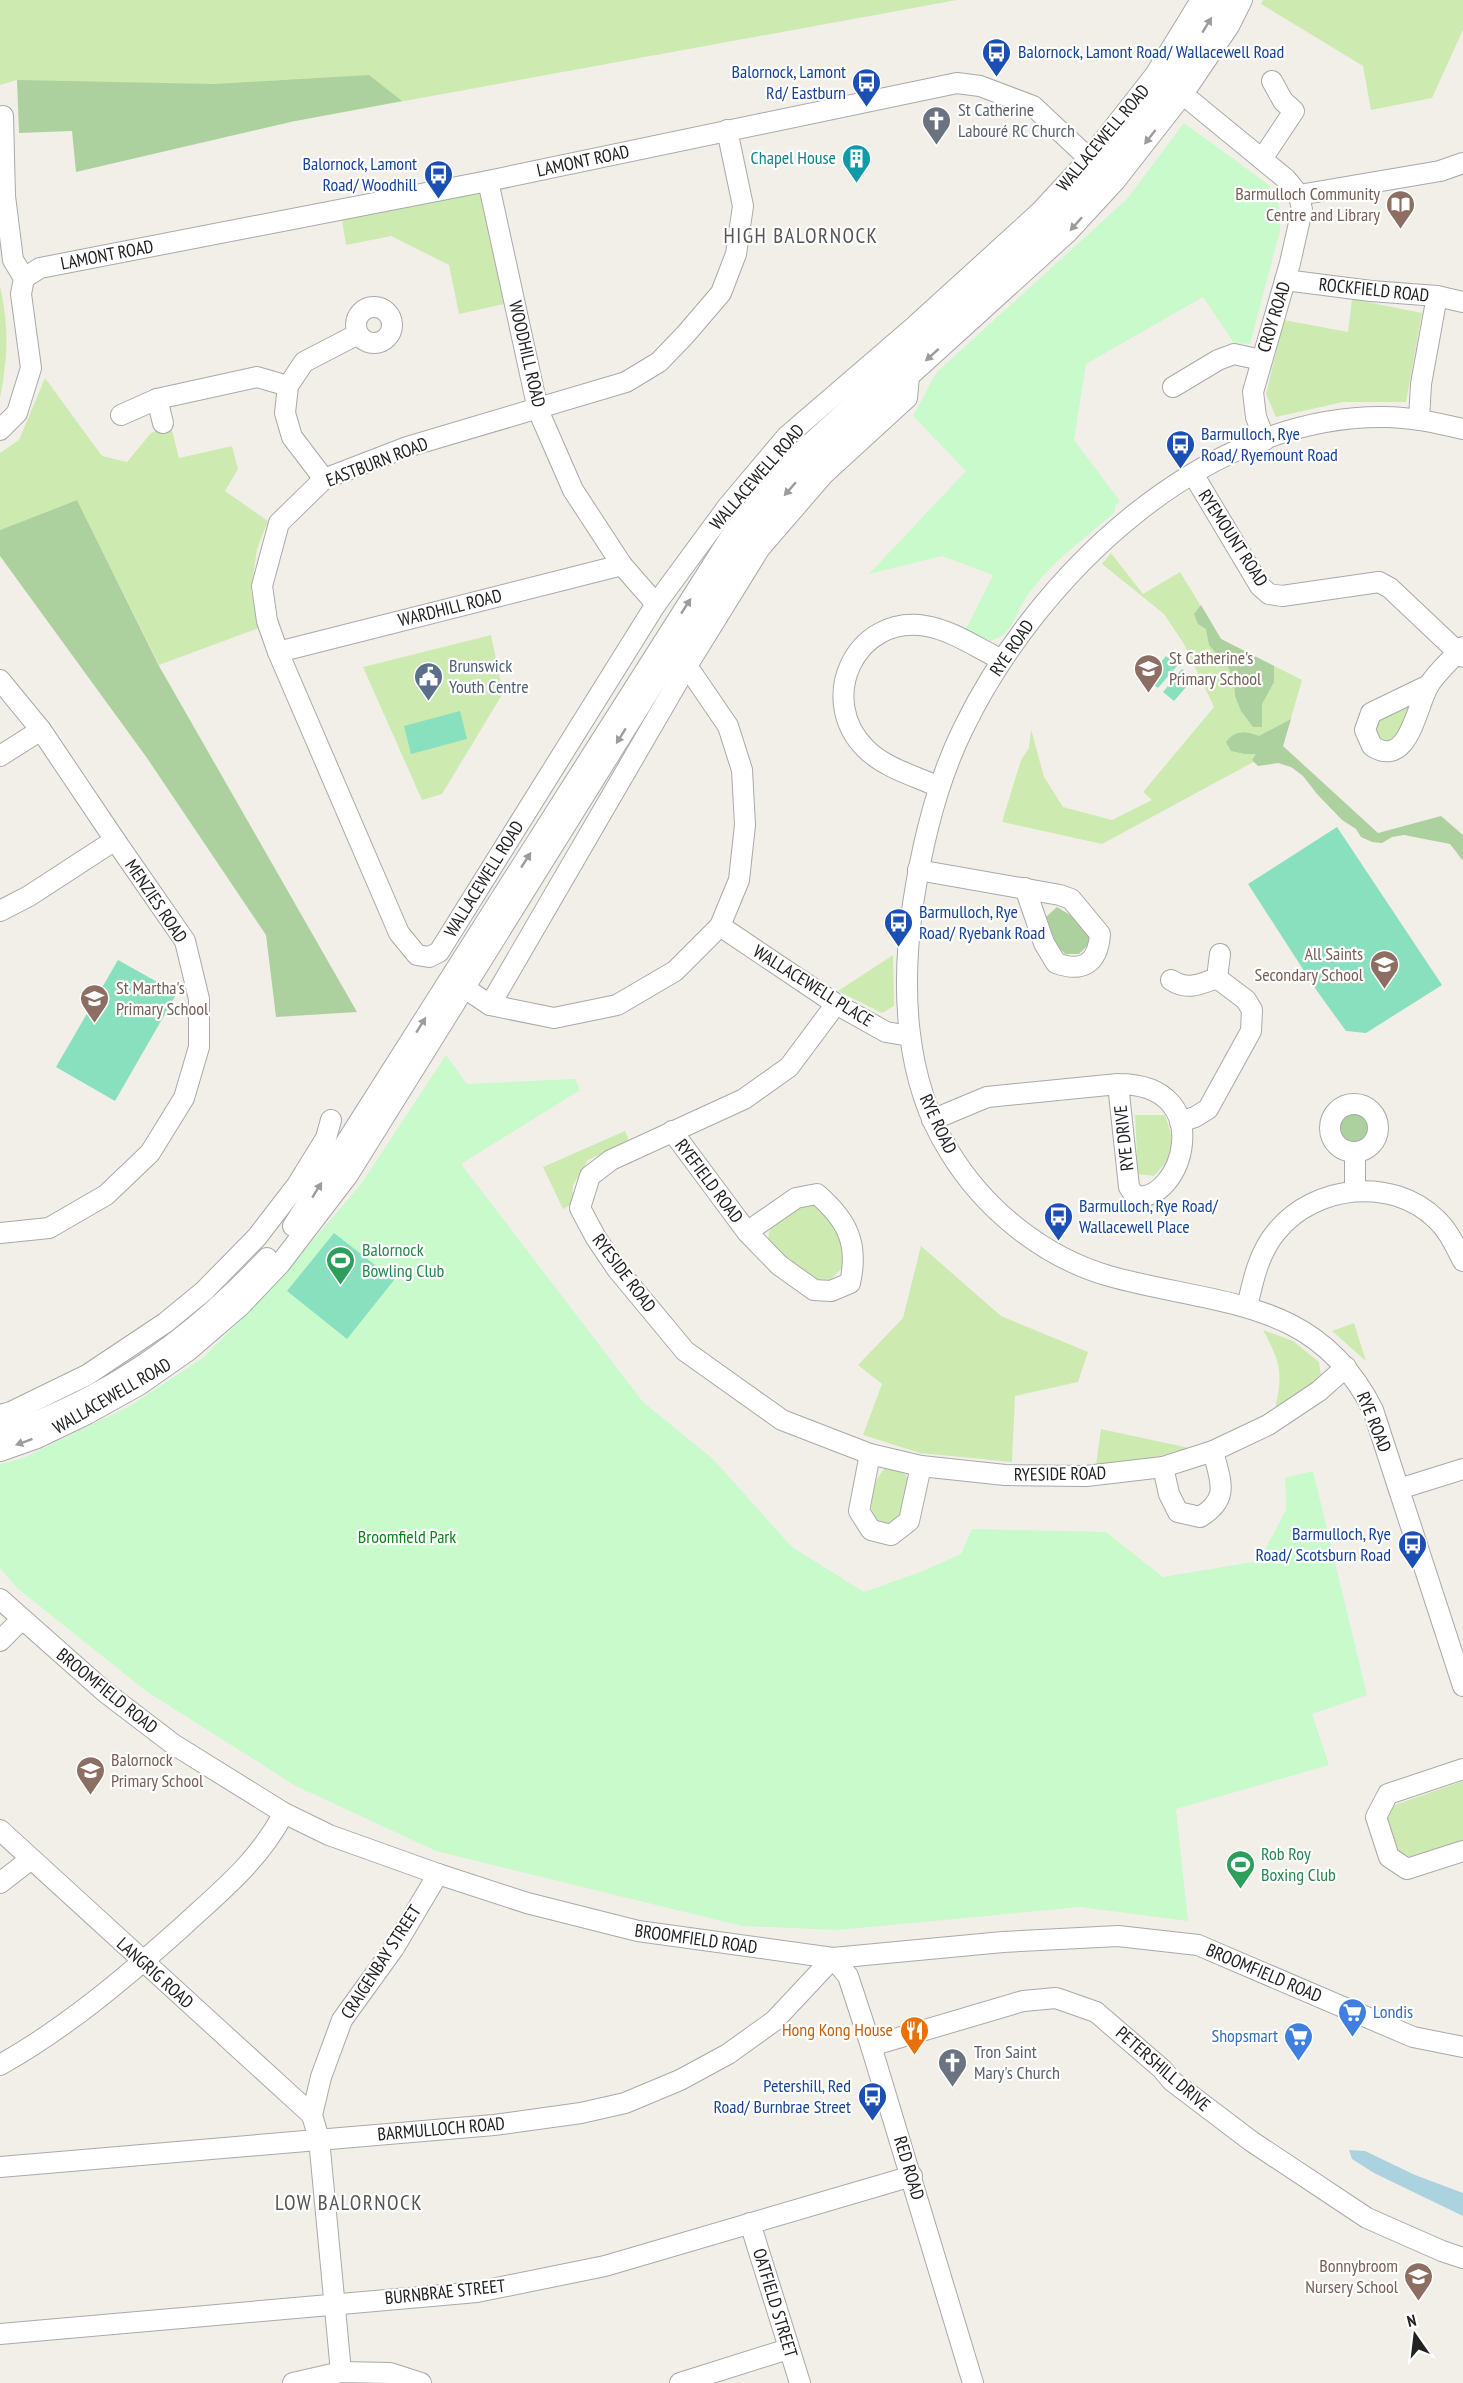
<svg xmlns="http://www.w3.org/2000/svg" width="1463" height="2383" viewBox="0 0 1463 2383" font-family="'PT Sans Narrow',sans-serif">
<rect width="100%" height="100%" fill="#f2efe9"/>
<!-- grass -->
<g fill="#cdebb0">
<polygon points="0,0 957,0 295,121 17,80 0,85"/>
<polygon points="1263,0 1463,0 1463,30 1432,98 1371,110 1363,66 1261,4"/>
<polygon points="481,191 504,304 459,314 449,265 391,236 346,245 342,220"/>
<path d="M0,286C9,326 8,358 0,398Z"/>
<polygon points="1352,299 1422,313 1406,402 1343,402 1276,417 1266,394 1284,320 1348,332"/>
<polygon points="45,378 102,456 127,462 151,433 171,426 179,458 232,446 238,469 225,491 268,521 257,549 251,591 259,628 159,665 77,500 0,530 0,453 19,440"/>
<polygon points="1111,553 1143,594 1180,572 1221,639 1302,680 1283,746 1102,844 1002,822 1021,760 1029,748 1031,729 1044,777 1063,807 1112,820 1152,800 1143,792 1214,707 1184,644 1164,614 1102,564"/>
<polygon points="491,635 503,693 442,794 422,800 363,667"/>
<polygon points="1411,702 1406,729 1391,743 1376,738 1373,721"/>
<polygon points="893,955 894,1006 882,1013 838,991"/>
<path d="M1135,1115H1165C1175,1145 1176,1152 1154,1176L1138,1174Z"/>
<polygon points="625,1131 629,1141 588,1160 573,1185 572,1204 563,1209 543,1167"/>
<polygon points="816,1202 829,1210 846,1245 846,1264 830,1280 809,1279 767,1244 770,1228 801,1203"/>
<polygon points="921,1246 1001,1316 1088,1352 1078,1382 1015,1396 1012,1462 920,1453 863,1435 882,1384 858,1365 903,1318"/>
<polygon points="1354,1323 1366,1361 1332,1331"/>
<path d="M1263,1330L1293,1341L1319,1362L1321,1376L1317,1384L1275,1409C1283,1373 1281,1363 1263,1330Z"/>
<polygon points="1101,1429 1189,1448 1145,1460 1096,1465"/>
<path d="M886,1467H898L906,1475L909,1484L900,1516L890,1523H877C865,1505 872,1482 886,1467Z"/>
<polygon points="1463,1781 1463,1840 1411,1857 1399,1852 1387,1818 1392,1806"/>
</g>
<!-- forest -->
<g fill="#add19e">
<polygon points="369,75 402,101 295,121 76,172 72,131 19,133 17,80 215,84"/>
<polygon points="77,500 159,666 357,1012 276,1017 266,935 147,758 0,556 0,530"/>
<polygon points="1201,605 1221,639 1274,666 1274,682 1262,704 1262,727 1253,727 1241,711 1235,696 1234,680 1228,667 1209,645 1206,629 1198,624 1194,614"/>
<path d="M1291,719L1283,746L1378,833L1441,816L1463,835V861L1450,844L1404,835L1392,837L1382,843L1372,842L1361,837L1356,829L1342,820L1317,794L1303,776L1291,767L1278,763L1258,766L1252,760L1256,754H1245L1231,751L1226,742C1236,729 1245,731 1259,736Z"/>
<polygon points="1057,907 1080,921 1089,930 1089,944 1079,954 1065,954 1056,944 1046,917"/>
<circle cx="1354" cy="1128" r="17"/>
</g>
<!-- park -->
<g fill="#c8facc">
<path d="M1184,123L1269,185L1279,205L1280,231L1250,344L1234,343L1203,297L1086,364L1074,440L1120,501L1115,506V512C1082,541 1041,569 1020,608C1011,625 1010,634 990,641L966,629L993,575L942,556L869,574L966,471L913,416L936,373L1127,199Z"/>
<polygon points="446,1055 467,1084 575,1079 580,1090 461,1164 643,1402 713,1459 792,1547 864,1592 923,1571 961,1554 972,1529 1106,1532 1163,1577 1259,1561 1286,1510 1285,1478 1313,1471 1367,1695 1312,1714 1329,1765 1176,1809 1188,1921 1080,1907 838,1930 742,1926 436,1851 294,1785 146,1691 17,1588 0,1568 0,1464 23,1458 128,1407 203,1358 274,1286 361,1184"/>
</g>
<!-- pitch -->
<g fill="#88e0be">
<polygon points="1166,656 1177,666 1158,688 1147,679"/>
<polygon points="1182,669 1193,679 1174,701 1163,692"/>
<polygon points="460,711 467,739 411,754 404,726"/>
<polygon points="1337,827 1442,985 1366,1033 1346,1031 1317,991 1248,884"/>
<polygon points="118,960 177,993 115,1101 56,1067"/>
<polygon points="334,1233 394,1280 347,1339 287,1291"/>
</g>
<!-- water -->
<polygon fill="#aad3df" points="1349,2150 1365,2151 1415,2175 1463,2193 1463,2216 1374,2173 1352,2159"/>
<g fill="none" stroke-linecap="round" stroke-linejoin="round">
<defs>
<g id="minor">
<polyline points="1174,87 1286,179 1299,195"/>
<polyline points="727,130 743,206 736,254 721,293 685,335 659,362 626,382 407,447 324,479 279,523 262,586 267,621 278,652 399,933 417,955 429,957 439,952 656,604 728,506 787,436 916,325 1040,212 1089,159 1155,75 1201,0"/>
<polyline points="1262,159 1294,111 1283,101 1272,81"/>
<polyline points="488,181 538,410 573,490 622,565 656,604"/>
<polyline points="1299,195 1440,171 1463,163"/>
<polyline points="24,278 40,268 488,181 957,83 980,86 1033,106 1099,168"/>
<polyline points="1285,280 1371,291 1437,296 1463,302"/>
<circle cx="374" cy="325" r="18"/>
<polyline points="1173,387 1218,360 1234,354 1261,360"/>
<polyline points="157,399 163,423"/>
<polyline points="121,415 157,399 257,377 288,386"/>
<polyline points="1419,420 1421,384 1437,296"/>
<path d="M1463,429C1437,423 1411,417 1384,417C1204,415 1037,576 963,729C936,784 922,844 913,904C901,986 904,1079 949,1151C984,1209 1043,1257 1109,1276C1215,1306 1316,1296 1373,1410L1463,1686"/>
<polyline points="0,430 17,413 31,368 21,294 24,278 13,260 5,196 3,116"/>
<polyline points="1265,440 1256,417 1253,392 1290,263 1302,210 1299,195"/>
<polyline points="1193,474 1260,586 1269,594 1282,596 1379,582 1390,588 1463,657"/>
<polyline points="324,479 292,437 285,413 288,386 304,362 358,334"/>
<polyline points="278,652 622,565"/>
<polyline points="0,680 41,730 115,840 185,941 199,999 199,1047 184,1098 150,1153 106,1195 49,1228 0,1233"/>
<path d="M1429,685L1371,713L1365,730L1372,746C1409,770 1416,706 1429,685C1437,672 1452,659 1463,647"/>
<polyline points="0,756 41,730"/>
<path d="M939,787C915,776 885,768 866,749C816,700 855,614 926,626C954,631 977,648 1002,660"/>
<path d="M918,870L1060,895L1071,899L1100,934C1098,963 1083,973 1056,963L1044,943L1025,888"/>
<polyline points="0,911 29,896 115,840"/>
<polyline points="720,926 836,1004 886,1032 910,1036"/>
<path d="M1171,980C1188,991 1200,984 1217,978L1220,954"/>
<polyline points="454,981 490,1005 554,1018 617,1005 675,971 720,926 739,880 745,825 742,770 728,726 687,666"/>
<polyline points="836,1004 789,1067 744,1099 611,1160 590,1176 580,1208 596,1238 617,1269 685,1351 782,1420 870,1454 921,1466 1005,1475 1086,1476 1163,1467 1213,1451 1268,1425 1319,1391 1346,1367"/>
<polyline points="490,1005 687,666 760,548 823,475 907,398 909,376 907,371"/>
<circle cx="1354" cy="1128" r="24"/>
<path d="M932,1120L987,1097L1118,1084C1220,1084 1181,1205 1135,1196L1129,1187L1118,1084"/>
<polyline points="1180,1122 1195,1117 1208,1109 1251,1031 1252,1010 1246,1000 1217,978"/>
<path d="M672,1131L747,1232L779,1265L814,1290L831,1291L850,1283C859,1243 847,1220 817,1194L796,1198L747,1232"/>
<polyline points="1355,1152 1355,1190"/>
<polyline points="293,1226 734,531 799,454 1056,221 1103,172 1171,85 1222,0"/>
<path d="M1247,1307C1253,1280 1259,1252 1277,1231C1315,1185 1392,1176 1436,1219C1449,1231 1455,1246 1463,1261"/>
<polyline points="0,1415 11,1412 87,1375 165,1323 204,1291 257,1237 297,1185 326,1138 331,1120"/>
<path d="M0,1435C108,1398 189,1341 267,1258"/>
<polyline points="0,1451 37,1438 87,1414 139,1385 189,1350 239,1307 280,1264 348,1175 676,648 751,534 810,466 1068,232 1115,181 1183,94 1229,26 1242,0"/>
<polyline points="870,1454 859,1511 871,1530 891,1535 909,1521 921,1466"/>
<path d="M1163,1467L1169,1494L1178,1512L1200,1517C1231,1498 1220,1481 1213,1451"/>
<polyline points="1399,1489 1463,1469"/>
<polyline points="0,1599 105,1692 173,1744 284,1813 329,1835 438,1874 527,1903 638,1931 833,1958 1003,1942 1118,1936 1198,1945 1413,2037 1463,2047"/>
<polyline points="0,1641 22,1619"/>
<polyline points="1463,1769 1388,1794 1376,1817 1389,1857 1407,1869 1463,1851"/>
<polyline points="0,1830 312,2115"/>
<polyline points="0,1883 31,1859"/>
<polyline points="833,1958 848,1976 871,2046 973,2383"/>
<polyline points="871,2046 1023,2001 1056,1998 1096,2012 1162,2069 1172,2081 1251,2141 1367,2218 1442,2251 1463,2258"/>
<path d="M0,2065C66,2028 125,1978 182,1927C222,1890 258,1862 284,1813"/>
<polyline points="0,2167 494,2125 581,2113 625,2103 680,2080 728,2054 774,2021 833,1958"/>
<polyline points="750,2223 800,2383"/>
<polyline points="0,2334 477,2292 605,2266 912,2176"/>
<polyline points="341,2372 319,2139 312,2115 321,2077 342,2020 394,1948 438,1874"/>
<polyline points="293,2383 341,2372 390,2373 421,2383"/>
<polyline points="680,2383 788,2349"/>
</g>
</defs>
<!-- minor casing -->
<use href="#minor" stroke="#a9a9a9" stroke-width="22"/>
<!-- minor -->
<use href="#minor" stroke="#fff" stroke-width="20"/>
</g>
<!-- one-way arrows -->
<defs><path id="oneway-solid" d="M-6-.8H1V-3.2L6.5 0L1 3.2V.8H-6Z" transform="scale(1.5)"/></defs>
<g fill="#9c9c9c">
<use href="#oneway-solid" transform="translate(1207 25) rotate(-59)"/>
<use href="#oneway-solid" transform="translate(1150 137) rotate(128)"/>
<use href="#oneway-solid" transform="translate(1076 224) rotate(132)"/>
<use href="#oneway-solid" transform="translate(932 355) rotate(138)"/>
<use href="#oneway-solid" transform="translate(790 489) rotate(131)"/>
<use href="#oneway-solid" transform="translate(686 606) rotate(-57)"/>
<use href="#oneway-solid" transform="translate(621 736) rotate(122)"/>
<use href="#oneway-solid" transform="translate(526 860) rotate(-57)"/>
<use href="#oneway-solid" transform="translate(421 1025) rotate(-58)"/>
<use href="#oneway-solid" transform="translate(317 1190) rotate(-58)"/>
<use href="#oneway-solid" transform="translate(24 1442) rotate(160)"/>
</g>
<!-- icons -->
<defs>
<symbol id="bus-pin" viewBox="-11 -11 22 30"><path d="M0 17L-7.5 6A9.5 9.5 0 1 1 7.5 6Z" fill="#1a4fb4" stroke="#fff"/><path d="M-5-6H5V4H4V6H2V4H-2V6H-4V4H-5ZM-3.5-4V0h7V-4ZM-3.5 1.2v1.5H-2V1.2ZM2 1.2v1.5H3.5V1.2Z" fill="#fff"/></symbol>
<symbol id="church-pin" viewBox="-11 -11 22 30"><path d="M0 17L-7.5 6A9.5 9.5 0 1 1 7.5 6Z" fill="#6b7280" stroke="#fff"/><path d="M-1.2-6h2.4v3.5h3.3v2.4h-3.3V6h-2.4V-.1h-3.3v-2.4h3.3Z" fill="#fff"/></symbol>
<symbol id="building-pin" viewBox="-11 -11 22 30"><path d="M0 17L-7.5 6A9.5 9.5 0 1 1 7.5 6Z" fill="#0f9aa8" stroke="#fff"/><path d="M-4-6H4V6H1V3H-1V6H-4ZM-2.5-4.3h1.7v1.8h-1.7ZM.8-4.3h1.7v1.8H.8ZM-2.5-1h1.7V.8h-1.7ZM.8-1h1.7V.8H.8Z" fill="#fff"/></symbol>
<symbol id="library-pin" viewBox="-11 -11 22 30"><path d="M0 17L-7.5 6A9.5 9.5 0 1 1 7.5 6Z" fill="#8d6e63" stroke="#fff"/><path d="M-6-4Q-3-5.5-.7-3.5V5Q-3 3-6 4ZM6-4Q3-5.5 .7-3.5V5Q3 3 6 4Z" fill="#fff"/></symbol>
<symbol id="school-pin" viewBox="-11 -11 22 30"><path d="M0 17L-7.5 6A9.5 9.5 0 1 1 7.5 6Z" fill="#8d6e63" stroke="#fff"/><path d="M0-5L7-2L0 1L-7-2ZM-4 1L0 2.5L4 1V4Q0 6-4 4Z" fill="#fff"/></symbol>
<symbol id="civic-pin" viewBox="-11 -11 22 30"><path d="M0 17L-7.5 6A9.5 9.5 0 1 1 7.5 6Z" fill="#5c6f8a" stroke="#fff"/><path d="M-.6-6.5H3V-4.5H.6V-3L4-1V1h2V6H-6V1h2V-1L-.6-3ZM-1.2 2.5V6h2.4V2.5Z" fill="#fff"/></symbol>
<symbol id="stadium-pin" viewBox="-11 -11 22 30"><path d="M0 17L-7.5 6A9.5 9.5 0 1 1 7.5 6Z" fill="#2e9e5b" stroke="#fff"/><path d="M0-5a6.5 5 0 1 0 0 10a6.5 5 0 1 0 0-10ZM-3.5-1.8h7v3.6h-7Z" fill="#fff"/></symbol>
<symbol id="supermarket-pin" viewBox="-11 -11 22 30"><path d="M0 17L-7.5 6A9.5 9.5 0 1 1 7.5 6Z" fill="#3f7fe0" stroke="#fff"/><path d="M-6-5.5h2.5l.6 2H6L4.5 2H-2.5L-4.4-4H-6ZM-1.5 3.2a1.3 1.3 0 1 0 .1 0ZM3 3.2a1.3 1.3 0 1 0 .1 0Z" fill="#fff"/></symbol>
<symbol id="restaurant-pin" viewBox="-11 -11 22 30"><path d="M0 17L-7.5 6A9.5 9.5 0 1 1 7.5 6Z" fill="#e8710a" stroke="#fff"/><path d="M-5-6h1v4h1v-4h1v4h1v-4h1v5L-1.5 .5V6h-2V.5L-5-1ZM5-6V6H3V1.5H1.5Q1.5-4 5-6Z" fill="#fff"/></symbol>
</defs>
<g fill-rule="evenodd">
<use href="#bus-pin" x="980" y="36" width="33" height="45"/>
<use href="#bus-pin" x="850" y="66" width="33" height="45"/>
<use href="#church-pin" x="920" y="104" width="33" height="45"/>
<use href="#building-pin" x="840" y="142" width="33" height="45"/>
<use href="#bus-pin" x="422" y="158" width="33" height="45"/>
<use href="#library-pin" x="1384" y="188" width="33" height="45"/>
<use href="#bus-pin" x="1164" y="428" width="33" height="45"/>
<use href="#school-pin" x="1132" y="652" width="33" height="45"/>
<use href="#civic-pin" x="412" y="660" width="33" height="45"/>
<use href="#bus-pin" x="882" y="906" width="33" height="45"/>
<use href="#school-pin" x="1368" y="948" width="33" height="45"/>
<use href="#school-pin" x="78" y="982" width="33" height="45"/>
<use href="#bus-pin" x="1042" y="1200" width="33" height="45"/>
<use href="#stadium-pin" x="324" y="1244" width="33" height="45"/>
<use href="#bus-pin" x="1396" y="1528" width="33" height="45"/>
<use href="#school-pin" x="74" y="1754" width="33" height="45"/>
<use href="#stadium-pin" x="1224" y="1848" width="33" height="45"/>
<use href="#supermarket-pin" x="1336" y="1996" width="33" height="45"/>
<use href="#restaurant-pin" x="898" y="2014" width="33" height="45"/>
<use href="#supermarket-pin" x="1282" y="2020" width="33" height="45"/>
<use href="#church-pin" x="936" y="2046" width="33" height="45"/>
<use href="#bus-pin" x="856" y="2080" width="33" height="45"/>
<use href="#school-pin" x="1402" y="2260" width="33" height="45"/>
</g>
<g text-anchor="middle" stroke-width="4.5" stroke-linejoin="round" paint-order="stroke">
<!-- transit labels -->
<g font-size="18" fill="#164399" stroke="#fff" text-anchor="start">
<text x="1018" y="58">Balornock, Lamont Road/ Wallacewell Road</text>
<text x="846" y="78" text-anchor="end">Balornock, Lamont<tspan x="846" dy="21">Rd/ Eastburn</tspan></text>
<text x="417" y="170" text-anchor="end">Balornock, Lamont<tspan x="417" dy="21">Road/ Woodhill</tspan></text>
<text x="1201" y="440">Barmulloch, Rye<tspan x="1201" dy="21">Road/ Ryemount Road</tspan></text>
<text x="919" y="918">Barmulloch, Rye<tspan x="919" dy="21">Road/ Ryebank Road</tspan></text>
<text x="1079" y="1212">Barmulloch, Rye Road/<tspan x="1079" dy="21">Wallacewell Place</tspan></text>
<text x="1391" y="1540" text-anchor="end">Barmulloch, Rye<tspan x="1391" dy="21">Road/ Scotsburn Road</tspan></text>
<text x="851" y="2092" text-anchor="end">Petershill, Red<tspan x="851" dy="21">Road/ Burnbrae Street</tspan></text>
</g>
<!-- worship labels -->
<g font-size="18" fill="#5b616d" stroke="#fff" text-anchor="start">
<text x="958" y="116">St Catherine<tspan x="958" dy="21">Labouré RC Church</tspan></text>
<text x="974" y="2058">Tron Saint<tspan x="974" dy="21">Mary's Church</tspan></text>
</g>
<!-- street labels -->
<g font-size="18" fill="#222" stroke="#fff">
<text transform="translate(1103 138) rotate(-50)" y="6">WALLACEWELL ROAD</text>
<text transform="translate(583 161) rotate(-12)" y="6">LAMONT ROAD</text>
<text transform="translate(107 255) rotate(-11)" y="6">LAMONT ROAD</text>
<text transform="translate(1374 290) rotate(6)" y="6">ROCKFIELD ROAD</text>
<text transform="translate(1274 317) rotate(-73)" y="6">CROY ROAD</text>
<text transform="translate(527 354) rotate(77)" y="6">WOODHILL ROAD</text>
<text transform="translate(377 462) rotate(-21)" y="6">EASTBURN ROAD</text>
<text transform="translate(757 477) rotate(-49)" y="6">WALLACEWELL ROAD</text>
<text transform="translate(1233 538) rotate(57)" y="6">RYEMOUNT ROAD</text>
<text transform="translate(450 608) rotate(-14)" y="6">WARDHILL ROAD</text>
<text transform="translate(1012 648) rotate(-56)" y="6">RYE ROAD</text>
<text transform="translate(484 879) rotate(-58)" y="6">WALLACEWELL ROAD</text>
<text transform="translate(156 901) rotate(56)" y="6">MENZIES ROAD</text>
<text transform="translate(813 986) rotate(32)" y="6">WALLACEWELL PLACE</text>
<text transform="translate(938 1124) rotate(65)" y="6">RYE ROAD</text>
<text transform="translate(1124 1138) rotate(-96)" y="6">RYE DRIVE</text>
<text transform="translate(709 1181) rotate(53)" y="6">RYEFIELD ROAD</text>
<text transform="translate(624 1273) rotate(53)" y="6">RYESIDE ROAD</text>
<text transform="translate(112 1396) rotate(-30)" y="6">WALLACEWELL ROAD</text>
<text transform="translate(1374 1422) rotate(68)" y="6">RYE ROAD</text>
<text transform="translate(1060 1474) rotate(-1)" y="6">RYESIDE ROAD</text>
<text transform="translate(107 1691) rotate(39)" y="6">BROOMFIELD ROAD</text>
<text transform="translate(696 1939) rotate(8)" y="6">BROOMFIELD ROAD</text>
<text transform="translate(381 1962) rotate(-57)" y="6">CRAIGENBAY STREET</text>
<text transform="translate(155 1973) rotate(42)" y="6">LANGRIG ROAD</text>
<text transform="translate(1264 1973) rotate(23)" y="6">BROOMFIELD ROAD</text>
<text transform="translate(1163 2069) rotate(41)" y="6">PETERSHILL DRIVE</text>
<text transform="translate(441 2129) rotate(-5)" y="6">BARMULLOCH ROAD</text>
<text transform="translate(909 2168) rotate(73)" y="6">RED ROAD</text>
<text transform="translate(445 2292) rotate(-6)" y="6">BURNBRAE STREET</text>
<text transform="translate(775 2303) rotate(73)" y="6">OATFIELD STREET</text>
</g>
<!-- culture labels -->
<g font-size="18" fill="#0d838f" stroke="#fff" text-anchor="end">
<text x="836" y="164">Chapel House</text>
</g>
<!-- education labels -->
<g font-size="18" fill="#785e54" stroke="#fff" text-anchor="end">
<text x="1380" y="200">Barmulloch Community<tspan x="1380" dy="21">Centre and Library</tspan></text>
<text x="1169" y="664" text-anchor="start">St Catherine's<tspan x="1169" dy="21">Primary School</tspan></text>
<text x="1363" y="960">All Saints<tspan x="1363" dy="21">Secondary School</tspan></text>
<text x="116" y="994" text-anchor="start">St Martha's<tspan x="116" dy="21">Primary School</tspan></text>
<text x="111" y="1766" text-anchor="start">Balornock<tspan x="111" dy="21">Primary School</tspan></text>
<text x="1398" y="2272">Bonnybroom<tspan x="1398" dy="21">Nursery School</tspan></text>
</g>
<!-- service labels -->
<g font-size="18" fill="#4e5e75" stroke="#fff" text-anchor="start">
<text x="449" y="672">Brunswick<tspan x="449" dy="21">Youth Centre</tspan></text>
</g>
<!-- leisure labels -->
<g font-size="18" fill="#27864d" stroke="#fff" text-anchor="start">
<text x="362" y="1256">Balornock<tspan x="362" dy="21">Bowling Club</tspan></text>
<text x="1261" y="1860">Rob Roy<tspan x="1261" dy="21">Boxing Club</tspan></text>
</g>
<!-- park labels -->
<g font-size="18" fill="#0c8416" stroke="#fff">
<text x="407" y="1543">Broomfield Park</text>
</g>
<!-- shop labels -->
<g font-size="18" fill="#366cbe" stroke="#fff" text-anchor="start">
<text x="1373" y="2018">Londis</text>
<text x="1278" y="2042" text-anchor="end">Shopsmart</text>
</g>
<!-- food labels -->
<g font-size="18" fill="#c56008" stroke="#fff" text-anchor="end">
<text x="893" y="2036">Hong Kong House</text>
</g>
<!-- quarter labels -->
<g font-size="21" letter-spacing="1.5" fill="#555" stroke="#fff">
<text x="801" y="243">HIGH BALORNOCK</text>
<text x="349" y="2210">LOW BALORNOCK</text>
</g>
</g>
<!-- north arrow -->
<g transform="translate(1415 2335) rotate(346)" stroke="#ffffff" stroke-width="4.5" paint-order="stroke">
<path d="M0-4.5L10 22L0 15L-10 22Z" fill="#222222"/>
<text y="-9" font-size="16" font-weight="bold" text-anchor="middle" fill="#222222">N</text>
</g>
</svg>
